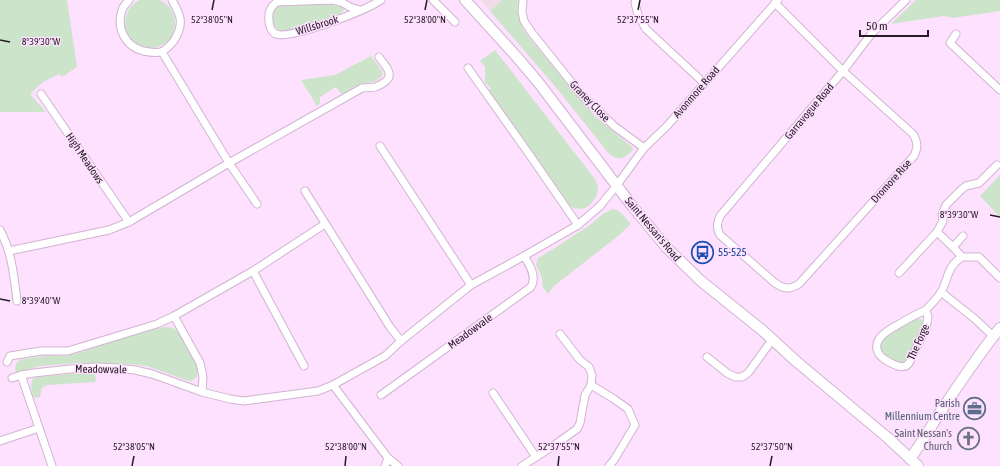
<svg xmlns="http://www.w3.org/2000/svg" width="1000" height="466" viewBox="0 0 1000 466" font-family="'Asap Condensed',sans-serif">
<rect width="100%" height="100%" fill="#fee1fe"/>
<!-- commercial -->
<polygon fill="#f2dbe6" points="480,0 502,0 490,11"/>
<!-- green -->
<g fill="#cce5ca">
<circle cx="150" cy="23" r="25"/>
<polygon points="0,0 67,0 77,67 62,77 59,74 43,82 30,94 46,112 0,112"/>
<path d="M502,0H518C516,14 519,23 527,35L595,116L632,147L633,150C624,158 621,162 609,154L559,91L490,11Z"/>
<polygon points="916,0 1000,0 1000,11 953,18 944,16 891,24"/>
<path d="M335,4L342,7L344,8L343,11L341,13C321,22 300,31 278,30C270,21 269,12 280,6Z"/>
<path d="M495,50L595,179C596,182 598,185 598,188C598,197 590,208 581,209C577,209 574,208 571,207L488,91L491,89L485,82V67L480,61Z"/>
<path d="M371,56L382,71V76C372,86 371,80 361,84C354,86 348,91 342,95L336,87L320,97V103L317,106L301,80L335,75Z"/>
<polygon points="1000,175 1000,217 980,196"/>
<path d="M612,209C621,209 625,218 631,224L618,236L554,286L548,294L542,286C544,279 539,271 536,265L538,258L550,251L590,225L603,214Z"/>
<path d="M918,318L922,320L923,324L906,361C904,363 903,364 900,363C892,363 876,352 881,343C887,331 906,324 918,318Z"/>
<path d="M164,327C171,327 174,328 179,332L198,369L197,376L195,379L190,381L186,380L147,366L128,364L79,363L40,366L19,372H16L15,369L16,364L18,361L23,359L51,355L66,356L79,353L118,339Z"/>
<path d="M91,372L95,374L96,378L95,382L48,385L42,388L40,397L34,398C31,390 30,386 33,378L37,377Z"/>
</g>
<g fill="none" stroke-linecap="round" stroke-linejoin="round">
<defs>
<g id="street">
<path d="M129,0C127,3 123,6 122,10C116,28 125,46 143,51C148,52 155,53 161,52C166,50 174,42 176,37C184,22 180,14 172,0"/>
<polyline points="433,0 455,22"/>
<polyline points="523,0 522,12 524,21 532,33 580,93 614,126 644,148"/>
<polyline points="636,0 635,3 638,15 646,29 704,83"/>
<path d="M775,3L843,71L913,134C918,143 918,147 914,156L799,284C789,290 784,289 775,283L720,235C716,228 717,223 720,216L843,71L872,33L906,0"/>
<path d="M360,10L350,7L341,2L333,0L277,2C270,7 268,12 269,21C269,25 271,32 276,34C290,40 367,10 381,0"/>
<polyline points="956,34 950,43 1000,90"/>
<polyline points="162,52 229,163 257,204"/>
<polyline points="468,68 529,154 578,225"/>
<polyline points="41,94 129,222"/>
<polyline points="380,146 471,285"/>
<polyline points="305,191 390,327 401,341"/>
<path d="M0,230C12,252 14,277 17,301"/>
<polyline points="937,232 943,221 942,215 946,205 962,189 966,186 979,183 997,165"/>
<polyline points="953,247 963,236"/>
<path d="M9,251L109,230L129,222L229,163L362,88C366,87 371,88 375,87C381,85 391,80 389,73C388,67 382,62 379,57"/>
<polyline points="253,271 304,366"/>
<polyline points="899,273 937,232 953,247 962,257 979,257 1000,278"/>
<polyline points="941,292 975,319 993,336"/>
<path d="M926,310C917,314 909,318 901,323C896,326 890,329 885,333C872,343 875,355 889,362C895,365 900,368 906,366L909,363L926,328L928,317L926,310C931,304 937,299 941,292C949,279 946,267 962,257"/>
<polyline points="174,316 200,363 203,377 202,392"/>
<polyline points="707,357 727,373 735,377 742,377 748,373 772,340"/>
<polyline points="7,362 10,356 41,351 68,351 157,324 174,316 253,271 325,224"/>
<polyline points="21,375 52,466"/>
<polyline points="12,378 21,375 34,373 70,369 96,367 117,368 135,370 152,374 202,392 230,399 244,401 318,391 333,385 385,356 401,341 471,285 524,256 578,225 600,206 617,185 644,148 667,126 778,0"/>
<polyline points="333,385 388,458 385,466"/>
<polyline points="591,385 614,399 628,409 635,425 614,460 609,466"/>
<polyline points="493,393 536,457"/>
<path d="M381,395L531,287C537,277 530,265 524,256"/>
<polyline points="0,441 39,428"/>
<polyline points="388,458 398,466"/>
<polyline points="522,466 553,446 577,429 580,423 583,406 585,395 591,385 592,375 589,367 580,360 560,334"/>
</g>
<g id="secondary">
<polyline points="465,0 516,56 538,82 633,207 667,248 701,281 762,330 797,362 888,438 918,466"/>
<path d="M910,459C923,441 934,421 947,402C964,377 981,351 1000,328"/>
</g>
</defs>
<!-- street casing -->
<use href="#street" stroke="#d0b4d0" stroke-width="9"/>
<!-- secondary casing -->
<use href="#secondary" stroke="#d0b4d0" stroke-width="12"/>
<!-- street -->
<use href="#street" stroke="#fff" stroke-width="7"/>
<!-- secondary -->
<use href="#secondary" stroke="#fff" stroke-width="10"/>
</g>
<!-- ticks -->
<path fill="none" stroke="#261c26" stroke-width="1.5" d="M212,10L214,0M425,10L427,0M638,10L640,0M0,40L10,42M990,215L1000,217M0,299L10,301M132,466L134,456M345,466L346,456M558,466L559,456M770,466L772,456"/>
<!-- icons -->
<defs>
<symbol id="bus-ring" viewBox="-11 -11 22 22"><circle r="9.5" fill="#fee1fe" stroke="#1a4fb4" stroke-width="1.5"/><path d="M-5-6H5V4H4V6H2V4H-2V6H-4V4H-5ZM-3.5-4V0h7V-4ZM-3.5 1.2v1.5H-2V1.2ZM2 1.2v1.5H3.5V1.2Z" fill="#1a4fb4"/></symbol>
<symbol id="office-ring" viewBox="-11 -11 22 22"><circle r="9.5" fill="#fee1fe" stroke="#5c6f8a" stroke-width="1.5"/><path d="M-6-3h4V-5.5h4V-3h4V5H-6ZM-1-4.5V-3h2v-1.5ZM-6 0V1H6V0Z" fill="#5c6f8a"/></symbol>
<symbol id="church-ring" viewBox="-11 -11 22 22"><circle r="9.5" fill="#fee1fe" stroke="#6b7280" stroke-width="1.5"/><path d="M-1.2-6h2.4v3.5h3.3v2.4h-3.3V6h-2.4V-.1h-3.3v-2.4h3.3Z" fill="#6b7280"/></symbol>
</defs>
<g fill-rule="evenodd">
<use href="#bus-ring" x="690" y="240" width="25" height="25"/>
<use href="#office-ring" x="962" y="396" width="25" height="25"/>
<use href="#church-ring" x="956" y="426" width="25" height="25"/>
</g>
<g text-anchor="middle" stroke-width="3" stroke-linejoin="round" paint-order="stroke">
<!-- street labels -->
<g font-size="11" fill="#261c26" stroke="#fee1fe">
<text transform="translate(317 25) rotate(-17)" y="4">Willsbrook</text>
<text transform="translate(696 92) rotate(-49)" y="4">Avonmore Road</text>
<text transform="translate(590 101) rotate(46)" y="4">Graney Close</text>
<text transform="translate(809 111) rotate(-50)" y="4">Garravogue Road</text>
<text transform="translate(85 158) rotate(56)" y="4">High Meadows</text>
<text transform="translate(891 181) rotate(-48)" y="4">Dromore Rise</text>
<text transform="translate(653 229) rotate(50)" y="4">Saint Nessan's Road</text>
<text transform="translate(470 331) rotate(-36)" y="4">Meadowvale</text>
<text transform="translate(918 342) rotate(-66)" y="4">The Forge</text>
<text transform="translate(101 369) rotate(1)" y="4">Meadowvale</text>
</g>
<!-- transit labels -->
<g font-size="11" fill="#164399" stroke="#fee1fe" text-anchor="start">
<text x="718" y="256">55-525</text>
</g>
<!-- service labels -->
<g font-size="11" fill="#4e5e75" stroke="#fee1fe" text-anchor="end">
<text x="960" y="407">Parish<tspan x="960" dy="13">Millennium Centre</tspan></text>
</g>
<!-- worship labels -->
<g font-size="11" fill="#5b616d" stroke="#fee1fe" text-anchor="end">
<text x="952" y="437">Saint Nessan's<tspan x="952" dy="13">Church</tspan></text>
</g>
</g>
<g font-size="10" text-anchor="middle" fill="#261c26" stroke="#fee1fe" stroke-width="3" stroke-linejoin="round" paint-order="stroke">
<text x="212" y="23">52°38'05"N</text>
<text x="425" y="23">52°38'00"N</text>
<text x="638" y="23">52°37'55"N</text>
<text x="41" y="45">8°39'30"W</text>
<text x="959" y="218">8°39'30"W</text>
<text x="41" y="304">8°39'40"W</text>
<text x="134" y="450">52°38'05"N</text>
<text x="346" y="450">52°38'00"N</text>
<text x="559" y="450">52°37'55"N</text>
<text x="772" y="450">52°37'50"N</text>
</g>
<!-- scale -->
<path d="M860 30v6h68v-6" fill="none" stroke="#261c26" stroke-width="2"/>
<text x="866" y="30" font-size="12" fill="#261c26" stroke="#fee1fe" stroke-width="3" paint-order="stroke">50 m</text>
</svg>
